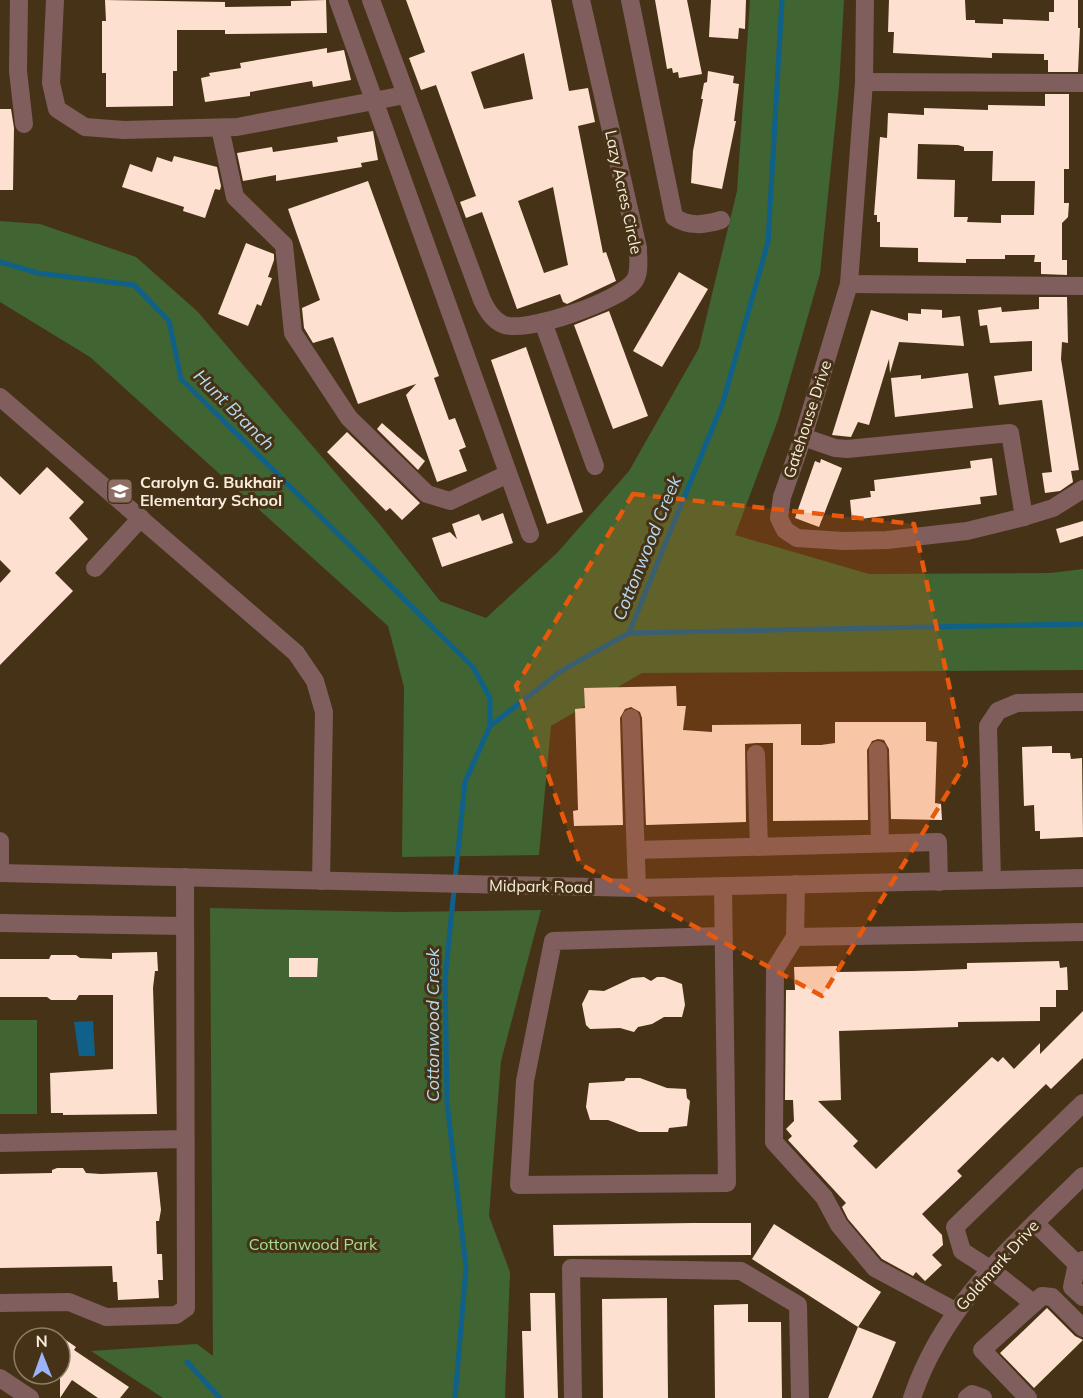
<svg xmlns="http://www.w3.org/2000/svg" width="1083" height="1398" viewBox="0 0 1083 1398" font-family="Mulish,sans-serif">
<rect width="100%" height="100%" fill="#463317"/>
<!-- green -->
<g fill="#406432">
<polygon points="750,0 844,0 839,88 820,274 778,420 735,535 869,574 1050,573 1083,569 1083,670 642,673 551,726 539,855 402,857 404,687 388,626 90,357 0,302 0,221 40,224 136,257 197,311 381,526 440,601 486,618 557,553 629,471 699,348 737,191"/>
<polygon points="210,908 400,912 541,910 501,1061 489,1216 510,1272 505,1398 163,1398 91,1351 197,1344 213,1356"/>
<rect x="0" y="1020" width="37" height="94"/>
</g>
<!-- water -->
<polygon fill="#0f618a" points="93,1021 95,1056 79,1056 74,1022"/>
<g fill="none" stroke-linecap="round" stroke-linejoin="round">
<!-- stream -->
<g stroke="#0f618a" stroke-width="5">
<polyline points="0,262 38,273 134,285 169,321 181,379 473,667 490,698 490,726"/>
<polyline points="629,633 1083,624"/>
<polyline points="187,1362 220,1398"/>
<polyline points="455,1398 466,1268 447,1102 445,979 465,782 490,726 561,671 629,633 723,402 768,242 782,0"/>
</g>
</g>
<!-- building -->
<g fill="#fde0cf" fill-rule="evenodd">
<polygon points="105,0 225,2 225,7 291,6 291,1 326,0 327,33 225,34 225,30 177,30 177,71 173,71 173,106 106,107 106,73 102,73 102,21 106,21"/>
<path d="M406,0H551L569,91L588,88L595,122L578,126L603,253L606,252L616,281L567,304L563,302L560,294L517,309L482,212L466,218L460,202L476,196L436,85L421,90L409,58L425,52ZM524,53L533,99L484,109L471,72ZM553,187L568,265L544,273L518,201Z"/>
<polygon points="655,0 687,0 702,74 679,78 678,72 673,73 672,68 667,69"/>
<polygon points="711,0 746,0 745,29 739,28 738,39 709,37"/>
<polygon points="889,0 965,0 966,20 975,20 975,23 1003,24 1003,19 1049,21 1049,12 1054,12 1054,0 1078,0 1078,28 1080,28 1078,72 1048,72 1048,60 1044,60 1044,54 992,53 992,58 893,53 894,32 888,32"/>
<polygon points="327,48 327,53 344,50 351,80 313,87 312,81 250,92 250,96 205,102 201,78 210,76 209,73 241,68 240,63"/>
<polygon points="708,71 734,76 733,83 739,84 734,121 736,121 722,189 691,183 693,151 703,99 701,99 704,83 707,82"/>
<path d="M1045,94H1069V169H1064V203H1069L1068,217L1062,223V260H1067V275L1041,274V262H1034L1035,255H1005V259H966V263L918,262V248L880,247V222H877V215H874L880,137L887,138L888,113L924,115V108L988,110V105L1045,106ZM918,144L958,145L964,147V151H993L992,181H1035L1034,215H1001V223L967,222L968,217H954L955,180L917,179Z"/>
<polygon points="0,109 11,109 14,128 13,190 0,190"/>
<polygon points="373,131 378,160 361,163 362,167 276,181 276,175 243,181 237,153 272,147 273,152 338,142 337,137"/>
<polygon points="174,156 217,167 221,186 220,190 215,189 205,218 183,211 184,207 122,187 130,164 152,172 157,157 172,162"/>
<polygon points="368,181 439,376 434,378 449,420 455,418 466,447 459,450 467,471 437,482 406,395 416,384 358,404 333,337 313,343 304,328 302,308 320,300 288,209"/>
<polygon points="246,243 274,254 274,260 268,277 272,278 261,306 257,304 248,326 218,314"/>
<polygon points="679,272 708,289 662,367 633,351"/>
<polygon points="1039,297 1067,297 1068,343 1062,342 1061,359 1079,470 1071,471 1073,482 1060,491 1045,493 1042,473 1052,472 1042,400 999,405 994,376 1032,371 1032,341 990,343 987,325 980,326 978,310 1001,307 1002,312 1039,309"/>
<polygon points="921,309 942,310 942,318 960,316 964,346 899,342 890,373 889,359 869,425 858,422 851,437 832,435 871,310 908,321 908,313 921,314"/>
<polygon points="609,311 648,416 613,429 574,325"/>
<polygon points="526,347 583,512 547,524 491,360"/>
<polygon points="968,373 973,408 895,417 891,378 921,375 921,379"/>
<polygon points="382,423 425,461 418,470 377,429"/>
<polygon points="347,432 420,503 402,520 390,508 386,511 327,452"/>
<polygon points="992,458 997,495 980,497 981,504 852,520 850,500 871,497 870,491 875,491 874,480 971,468 970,461"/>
<polygon points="821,459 842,468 819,527 795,518 815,461 820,463"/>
<polygon points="47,467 84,502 69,518 88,539 55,573 73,591 0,665 0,583 11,571 0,560 0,476 20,495"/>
<polygon points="503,513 513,543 442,567 432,538 450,532 457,539 452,524 479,514 482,521"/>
<polygon points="1083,521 1083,536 1060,543 1056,529"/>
<polygon points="676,686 677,706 686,706 683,730 712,732 712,725 801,724 801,745 821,745 835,743 835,722 926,722 926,741 937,742 935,803 941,804 942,820 891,819 889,749 884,740 878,739 872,741 867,750 868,820 773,821 773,743 756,743 745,744 746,822 646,825 642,718 640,712 631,707 625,709 620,718 623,825 574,826 573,811 578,810 575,709 585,708 584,688"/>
<polygon points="1052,746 1052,753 1070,753 1071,759 1082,758 1083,837 1040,839 1040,831 1035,831 1034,805 1024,806 1022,747"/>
<polygon points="157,952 158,971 155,971 153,988 157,1114 63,1115 63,1113 51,1113 50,1073 113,1069 113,995 79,995 76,1000 51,1000 47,997 0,997 0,959 49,959 51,955 76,955 80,958 112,959 112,953"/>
<polygon points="289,958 318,958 317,977 289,977"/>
<polygon points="1059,961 1060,968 1067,967 1068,990 1056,990 1056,1007 1040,1007 1040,1021 958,1022 958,1027 839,1031 841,1100 818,1101 858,1141 853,1146 876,1169 992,1057 998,1062 1003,1057 1014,1069 1040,1043 1040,1054 1083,1011 1083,1058 1051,1089 1046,1084 957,1171 962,1176 922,1214 942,1235 943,1245 932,1255 942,1265 925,1281 916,1272 913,1276 882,1259 848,1219 842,1207 846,1203 788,1140 792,1136 786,1129 794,1121 793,1100 785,1100 786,990 795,990 794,967 837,966 837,972 912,971 967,969 967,963"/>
<polygon points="644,977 651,981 657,977 664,977 682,984 685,1005 682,1017 664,1017 652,1024 638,1027 634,1032 620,1028 590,1029 586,1025 582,1004 589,990 604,991 632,978"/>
<polygon points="626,1078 640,1078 667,1088 686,1089 687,1098 690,1101 687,1126 669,1128 668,1132 639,1132 608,1120 590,1120 586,1107 589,1083 624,1081"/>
<polygon points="57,1168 83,1168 86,1173 101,1174 157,1172 161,1210 159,1221 156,1221 157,1254 162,1254 163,1280 158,1280 159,1298 118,1300 117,1282 113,1282 112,1266 0,1268 0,1174 52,1173 52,1170"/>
<polygon points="692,1223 751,1223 751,1255 554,1256 553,1225"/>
<polygon points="774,1224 881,1292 858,1327 752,1259"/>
<polygon points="530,1293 555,1293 558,1398 524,1398 522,1331 531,1331"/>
<polygon points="667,1298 668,1398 603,1398 602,1299"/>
<polygon points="748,1304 748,1322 781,1322 782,1398 715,1398 714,1305"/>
<polygon points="1047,1308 1075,1336 1083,1340 1034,1388 1000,1353"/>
<polygon points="858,1327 896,1342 872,1398 828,1398"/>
<polygon points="60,1336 76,1347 74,1350 129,1387 120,1398 98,1398 72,1380 60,1398"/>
</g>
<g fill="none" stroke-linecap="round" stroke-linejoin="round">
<!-- minor -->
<g stroke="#7f5e5d" stroke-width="18">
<polyline points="19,0 18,71 24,124"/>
<polyline points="55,0 51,83 57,109 85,127 124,130 237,127 405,95"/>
<polyline points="338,0 530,534"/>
<path d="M371,0L482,300C487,310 492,319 502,324C524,335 623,300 635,280C640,272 638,258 638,248L581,0"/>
<path d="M630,0L674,217C689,227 704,225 721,220"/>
<polyline points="865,0 864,82 849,284 803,437 782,497 779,518 785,530 797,538 844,541 887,540 967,531 1024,517 1053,508 1083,489"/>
<polyline points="864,82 1083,83"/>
<polyline points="220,128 235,197 284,245 293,333 349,418 427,494 450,501 508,474"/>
<polyline points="849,284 1083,286"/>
<polyline points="543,322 595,466"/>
<polyline points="0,397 296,653 315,681 324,712 321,881"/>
<polyline points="803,437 835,448 847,449 1010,433 1024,517"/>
<polyline points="95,568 141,518"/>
<polyline points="631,718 637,888"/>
<polyline points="878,750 880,843"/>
<polyline points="756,754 759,847"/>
<polyline points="0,841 0,873"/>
<polyline points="636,850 938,842 939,882"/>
<polyline points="0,873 637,888 1083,878"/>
<polyline points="992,880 988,726 998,711 1017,703 1083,702"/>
<polyline points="796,884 795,937 775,969 774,1142 824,1197 839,1225 875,1268 955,1311"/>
<polyline points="0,923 184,926"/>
<polyline points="722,936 553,941 525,1081 519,1185 727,1183 723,886"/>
<polyline points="795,937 1083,932"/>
<polyline points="0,1143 185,1139"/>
<polyline points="1035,1223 1077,1264"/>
<polyline points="1083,1260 1077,1264 1072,1287 1083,1297"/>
<polyline points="0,1303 69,1302 106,1317 176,1315 186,1308 185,877"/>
<polyline points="1033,1303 990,1269 962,1251 955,1227 1083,1103"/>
<polyline points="0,1378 30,1398"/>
<polyline points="573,1398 571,1268 741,1271 798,1305 800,1398"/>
<path d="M912,1398C943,1305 1015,1243 1083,1176"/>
<polyline points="967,1398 972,1394 983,1398"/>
<polyline points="1028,1398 982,1350 1042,1296 1052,1297 1083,1328"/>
</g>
</g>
<!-- marked area -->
<path fill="#e8590c" fill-opacity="0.2" stroke="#e8590c" stroke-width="4.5" stroke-dasharray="12 8" stroke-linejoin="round" d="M633,494L914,524L966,763L822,996L580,864L516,686Z"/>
<!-- icons -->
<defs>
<symbol id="school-square" viewBox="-11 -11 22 22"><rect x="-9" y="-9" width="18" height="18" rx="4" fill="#8d6e63" stroke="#463317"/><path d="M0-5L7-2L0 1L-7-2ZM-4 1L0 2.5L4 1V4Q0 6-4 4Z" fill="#fff"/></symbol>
</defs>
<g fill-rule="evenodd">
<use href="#school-square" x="105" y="476" width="30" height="30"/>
</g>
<g text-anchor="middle" stroke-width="6" stroke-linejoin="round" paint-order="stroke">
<!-- street labels -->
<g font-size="16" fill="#faedde" stroke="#463317">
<text transform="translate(624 192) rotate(78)" y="6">Lazy Acres Circle</text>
<text transform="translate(807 419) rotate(-72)" y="6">Gatehouse Drive</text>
<text transform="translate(541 886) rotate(1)" y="6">Midpark Road</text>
<text transform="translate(997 1265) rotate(-48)" y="6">Goldmark Drive</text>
</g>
<!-- poi labels -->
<g font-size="16" font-weight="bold" fill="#faedde" stroke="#463317" text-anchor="start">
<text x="140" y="488">Carolyn G. Bukhair<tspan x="140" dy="18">Elementary School</tspan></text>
</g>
<!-- park labels -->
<g font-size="16" fill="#a3e08d" stroke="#463317">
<text x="313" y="1250">Cottonwood Park</text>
</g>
<!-- water labels -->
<g font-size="18" font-style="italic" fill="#b4d9f1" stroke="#463317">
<text transform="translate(234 410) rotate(45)" y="6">Hunt Branch</text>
<text transform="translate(647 548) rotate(-68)" y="6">Cottonwood Creek</text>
<text transform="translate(433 1025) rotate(-90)" y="6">Cottonwood Creek</text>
</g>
</g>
<!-- north arrow -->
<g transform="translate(42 1356) rotate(359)"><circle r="28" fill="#463317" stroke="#8e7d67" stroke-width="1.5"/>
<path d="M0-4.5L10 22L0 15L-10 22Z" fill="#9cb4fd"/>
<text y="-9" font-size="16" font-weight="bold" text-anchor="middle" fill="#faedde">N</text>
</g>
</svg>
